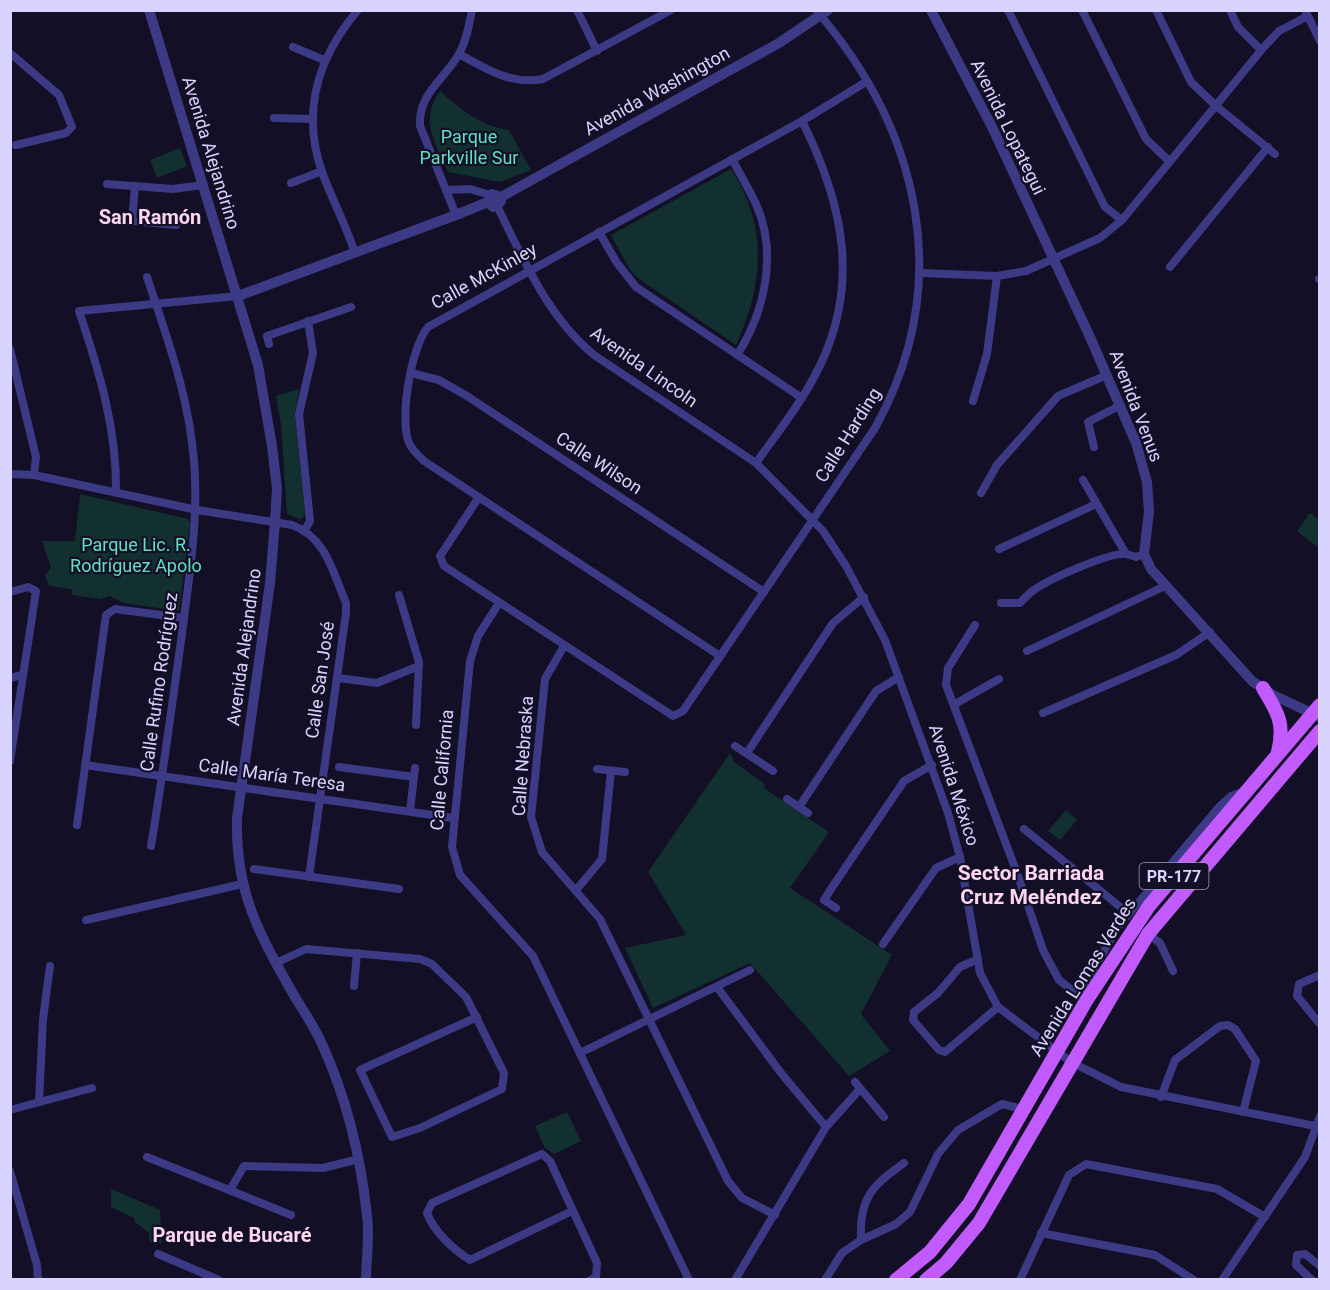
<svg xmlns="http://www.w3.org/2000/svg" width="1330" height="1290" viewBox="0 0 1330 1290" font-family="Roboto,sans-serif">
<rect width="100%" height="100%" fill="#130f26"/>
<!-- green -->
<g fill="#12302f">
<path d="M440,91C461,109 480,126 509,130L531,170L500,182L448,172C435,142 419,121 440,91Z"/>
<polygon points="180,148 187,166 157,178 150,160"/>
<path d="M731,169C769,226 763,286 736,345L639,279L630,270L611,235Z"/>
<polygon points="299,389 295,414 305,514 301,520 287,514 281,425 276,396"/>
<polygon points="80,494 188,519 190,523 179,611 123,603 110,596 101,599 72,595 72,589 49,586 45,576 51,567 42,541 75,541"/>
<polygon points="1310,513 1319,520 1319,548 1297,531"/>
<polygon points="730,753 735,763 765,784 764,788 829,832 790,888 892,955 861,1014 890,1051 849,1076 750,963 653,1008 625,948 686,935 648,872"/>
<polygon points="1066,810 1077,820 1060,840 1048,831"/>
<polygon points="567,1112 581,1141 554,1154 545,1148 535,1126"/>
<polygon points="111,1189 160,1210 162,1243 150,1242 149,1233 135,1222 134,1218 111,1207"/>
</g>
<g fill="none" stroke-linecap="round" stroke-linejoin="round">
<!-- minor -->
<g stroke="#3d3a85" stroke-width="8">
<polyline points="577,10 597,51"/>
<polyline points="1008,10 1105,207 1122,220"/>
<polyline points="1082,10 1146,139 1169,161"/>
<polyline points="1156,10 1191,82 1215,105 1275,154"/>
<polyline points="1230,10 1238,27 1261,50"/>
<polyline points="1305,10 1320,41"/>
<polyline points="293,47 324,60"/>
<polyline points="10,53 59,95 72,127 66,133 16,145"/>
<path d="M459,54C487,69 510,85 543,79L671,10"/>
<polyline points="274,118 313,119"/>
<path d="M732,159C740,174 749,189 756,204C778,253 765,312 737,355"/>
<polyline points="291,183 322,171"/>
<polyline points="107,184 173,189 203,185"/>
<polyline points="135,186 132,221 176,225"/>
<polyline points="446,190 470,189 490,195"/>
<path d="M497,206C524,260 547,316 594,355L756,463L823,531L846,566L885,640L948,813L960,857L980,973L998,1007L1071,1062L1121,1087L1320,1127"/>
<path d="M456,215L420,126C418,92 446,79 460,52C467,39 469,25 472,10"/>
<polyline points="599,232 617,263 636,287 802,398"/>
<path d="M355,253C346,225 332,199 322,172C301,112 318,57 358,10"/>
<polyline points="1170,267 1268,147"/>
<polyline points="921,273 997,276 1026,271 1100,238 1122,220 1263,48 1279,31 1308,16"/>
<path d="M147,277C167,338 189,396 194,461C199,520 189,576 182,634C172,704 163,775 151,846"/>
<polyline points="1319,279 1320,279"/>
<polyline points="269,344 267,336 351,307"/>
<polyline points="10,349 36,457 34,475"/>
<polyline points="411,373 439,380 467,396 764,592"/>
<polyline points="973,401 987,354 997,276"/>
<polyline points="1094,447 1088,422 1121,405"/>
<path d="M756,463C775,436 797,409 813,379C862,291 845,207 802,121"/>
<path d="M10,474L34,475L197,510L292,525C326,537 333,573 346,603V613L309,877"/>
<polyline points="1083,480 1126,554 1136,557 1144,554"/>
<path d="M116,492C117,428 99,371 79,311L238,296"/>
<polyline points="981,493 997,465 1058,396 1107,375"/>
<path d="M479,497L440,556L444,566L673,716L683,711L875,428C955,284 921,132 816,10"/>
<polyline points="305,530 310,521 299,414 313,353 308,321"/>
<polyline points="999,549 1096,504"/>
<polyline points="10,592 28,587 36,591 10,761"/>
<polyline points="399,595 419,662 416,725"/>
<polyline points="499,603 478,636 470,661 452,847 460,875 533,956 689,1280"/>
<path d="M1001,603H1020C1024,599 1029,593 1034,590C1049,579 1110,552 1126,554"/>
<polyline points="975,625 948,668 946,685 1017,873 1043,950 1059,980 1086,1001"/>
<polyline points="564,646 545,679 531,817 542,852 600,919 728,1181 742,1198 775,1215"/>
<polyline points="1027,651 1165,586"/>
<path d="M720,656L424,461C419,456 412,450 409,443C399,419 411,347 428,327L802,121L866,82"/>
<polyline points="10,678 22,675"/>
<polyline points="338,678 377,683 419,666"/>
<polyline points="955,704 999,679"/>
<polyline points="1043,713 1176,655 1210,632"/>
<polyline points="735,746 773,771"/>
<polyline points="747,753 833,623 864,597"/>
<polyline points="85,765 453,818"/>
<polyline points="339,767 414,777"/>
<polyline points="597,769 625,772"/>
<polyline points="787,799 808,813"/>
<polyline points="799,807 876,691 899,677"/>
<polyline points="410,811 415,768"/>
<polyline points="77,825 106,615 115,609 184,618"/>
<polyline points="1024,829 1129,914"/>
<polyline points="254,869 399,889"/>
<polyline points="577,889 602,859 611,771"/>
<polyline points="836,908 824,900 835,883 904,781 932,765"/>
<polyline points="86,920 242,884"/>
<polyline points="1148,934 1160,943 1173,971"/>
<polyline points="883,944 936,868 960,857"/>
<polyline points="978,959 960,967 938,993 914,1012 913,1020 939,1050 945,1052 998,1007"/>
<polyline points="276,963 306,949 420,959 432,964 466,997 504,1073 502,1089 420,1128 392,1137 360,1070 477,1017"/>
<polyline points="1320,975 1299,984 1297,996 1320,1024"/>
<polyline points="354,986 357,953"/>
<polyline points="717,987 781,1073 826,1127"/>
<polyline points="1079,995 1117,928 1219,807 1231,796 1245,791"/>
<polyline points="580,1053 750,970"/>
<polyline points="855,1082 884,1117"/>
<polyline points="1161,1097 1175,1060 1220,1026 1228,1025 1235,1029 1256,1061 1243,1112"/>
<polyline points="39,1102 43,1019 50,966"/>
<polyline points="10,1110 92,1088"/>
<polyline points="147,1157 291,1215"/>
<polyline points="10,1171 37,1265 38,1280"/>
<polyline points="230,1190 244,1166 323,1168 359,1159"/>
<path d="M572,1211L470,1260C454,1250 434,1232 427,1213L432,1203L542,1154L550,1161L597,1263L596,1277L590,1280"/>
<polyline points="1041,1233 1155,1255 1194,1280"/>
<path d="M861,1240C859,1198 872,1186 904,1163"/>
<polyline points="158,1254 219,1280"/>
<polyline points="735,1280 826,1127 860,1089"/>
<polyline points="825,1280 842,1253 861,1240 896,1224 910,1212 938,1154 958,1130 1002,1104 1023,1109"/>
<polyline points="1020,1280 1069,1175 1086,1164 1217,1189 1265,1217"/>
<polyline points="1222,1280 1305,1157 1320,1116"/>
<polyline points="1312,1280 1296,1265 1297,1255 1305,1254 1320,1266"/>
</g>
<!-- tertiary -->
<g stroke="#3d3a85" stroke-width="10">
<path d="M149,10L258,365L272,446L277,488L275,522L270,583L237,818C235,892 259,934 295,997C304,1012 315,1028 322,1044C346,1097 361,1158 367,1216C370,1236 366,1259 366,1280"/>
<polyline points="931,10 992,127 1090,337 1136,443 1147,482 1149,512 1144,554 1151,569 1252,681 1273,695 1320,717"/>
<polyline points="501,197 779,43 828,10"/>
<polyline points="488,202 493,207 497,206 501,201 501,197"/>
<polyline points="238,296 456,215 488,202 492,194 501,197"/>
</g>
<!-- primary -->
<g stroke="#c25bff" stroke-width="14">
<path d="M1263,688C1278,713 1285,723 1278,752"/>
<polyline points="896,1280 930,1252 969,1204 1086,1001 1149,906 1320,705"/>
<polyline points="926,1280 946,1263 979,1223 1148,934 1320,731"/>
</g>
</g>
<g text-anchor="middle" stroke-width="4.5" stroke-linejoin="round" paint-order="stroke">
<!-- shield labels -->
<rect fill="#130f26" stroke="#9e99be" stroke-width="1.5" x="1139.5" y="863" width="69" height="26" rx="4.5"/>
<g font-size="16" font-weight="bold" fill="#d9d4ff">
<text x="1174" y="882">PR-177</text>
</g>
<!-- street labels -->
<g font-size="18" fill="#d9d4ff" stroke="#130f26">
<text transform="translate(657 91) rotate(-29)" y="6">Avenida Washington</text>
<text transform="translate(1008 127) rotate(64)" y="6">Avenida Lopategui</text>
<text transform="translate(211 153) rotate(73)" y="6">Avenida Alejandrino</text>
<text transform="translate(484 276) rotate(-29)" y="6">Calle McKinley</text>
<text transform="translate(644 367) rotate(35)" y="6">Avenida Lincoln</text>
<text transform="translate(1136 406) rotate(69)" y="6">Avenida Venus</text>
<text transform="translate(848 435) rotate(-58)" y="6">Calle Harding</text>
<text transform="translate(599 463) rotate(33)" y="6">Calle Wilson</text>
<text transform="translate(244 647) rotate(-82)" y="6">Avenida Alejandrino</text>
<text transform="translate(320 680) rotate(-82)" y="6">Calle San José</text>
<text transform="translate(159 682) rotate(-82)" y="6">Calle Rufino Rodríguez</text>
<text transform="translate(523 756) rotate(-86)" y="6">Calle Nebraska</text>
<text transform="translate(442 770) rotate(-85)" y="6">Calle California</text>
<text transform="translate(272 775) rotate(8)" y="6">Calle María Teresa</text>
<text transform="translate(954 785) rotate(72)" y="6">Avenida México</text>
<text transform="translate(1083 977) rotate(-58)" y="6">Avenida Lomas Verdes</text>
</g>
<!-- park labels -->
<g font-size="18" fill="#5fe0c0" stroke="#130f26">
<text x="469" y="143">Parque<tspan x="469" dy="21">Parkville Sur</tspan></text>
<text x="136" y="551">Parque Lic. R.<tspan x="136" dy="21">Rodríguez Apolo</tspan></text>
</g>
<!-- neighbourhood labels -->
<g font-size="20" font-weight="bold" fill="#ffd6f0" stroke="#130f26">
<text x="150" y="224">San Ramón</text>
<text x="232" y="1242">Parque de Bucaré</text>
</g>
<!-- quarter labels -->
<g font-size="21" font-weight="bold" fill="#ffd6f0" stroke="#130f26">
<text x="1031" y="880">Sector Barriada<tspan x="1031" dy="24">Cruz Meléndez</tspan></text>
</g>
</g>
<!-- border -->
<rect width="1330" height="1290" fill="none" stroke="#d9d4ff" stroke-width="24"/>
</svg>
